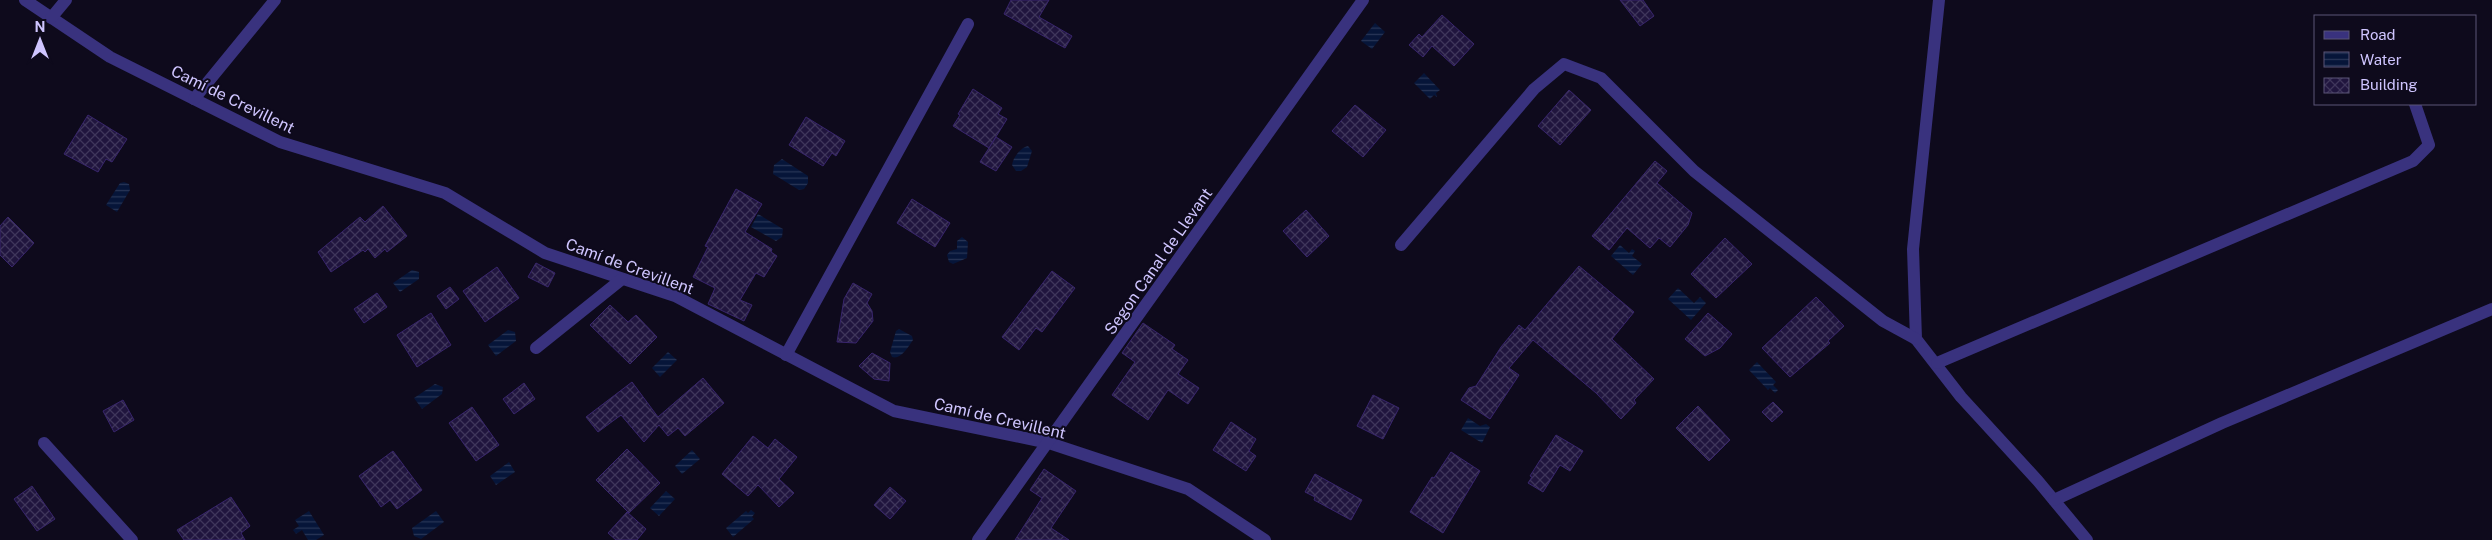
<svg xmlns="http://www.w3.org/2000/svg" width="2492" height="540" viewBox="0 0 2492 540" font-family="'Public Sans',sans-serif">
<defs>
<pattern id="water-rules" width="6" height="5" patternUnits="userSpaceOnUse" patternTransform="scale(1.25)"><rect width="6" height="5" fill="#061539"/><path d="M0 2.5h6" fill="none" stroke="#293657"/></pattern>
<pattern id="building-cross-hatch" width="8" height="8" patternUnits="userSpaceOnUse" patternTransform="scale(1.25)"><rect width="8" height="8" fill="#20153e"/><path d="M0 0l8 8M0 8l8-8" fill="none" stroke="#3f365b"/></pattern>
</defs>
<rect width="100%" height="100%" fill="#0e0a1c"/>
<!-- water -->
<g fill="url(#water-rules)">
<polygon points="1375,23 1385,32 1372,49 1361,41"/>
<polygon points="1424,73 1440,90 1436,93 1437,97 1434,95 1430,99 1414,83"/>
<path d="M1028,146L1032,151L1027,167L1021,171H1016L1012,165C1013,158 1020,148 1028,146Z"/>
<polygon points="782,159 808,176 808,183 804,189 799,190 773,174 774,165"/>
<polygon points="124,182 129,184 130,190 117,212 106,205 120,183"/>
<polygon points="758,214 783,229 782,237 776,241 751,227"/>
<polygon points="962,237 968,242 967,258 953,264 949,262 947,255 950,251 957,249 957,241"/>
<polygon points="1620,245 1629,253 1632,249 1635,251 1632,256 1642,264 1633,275 1611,256"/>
<polygon points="412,270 419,272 419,279 400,292 393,283"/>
<polygon points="1678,288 1694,303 1700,297 1706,303 1691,320 1668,299"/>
<path d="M899,329L912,336L913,340C908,347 901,360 892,357L890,352L896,331Z"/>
<polygon points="508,330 515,332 516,341 496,356 488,345"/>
<polygon points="668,352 677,360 660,377 652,368"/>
<polygon points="1757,362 1776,382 1773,385 1778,390 1775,393 1770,388 1768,390 1749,370"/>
<polygon points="435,384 443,387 442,394 422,409 414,398"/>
<polygon points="1468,418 1480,426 1486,424 1490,427 1482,443 1461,430"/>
<polygon points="692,450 700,459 682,474 675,466"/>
<polygon points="509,462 515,472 496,485 490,476"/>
<polygon points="666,491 675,499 659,516 650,508"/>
<polygon points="751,510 755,513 752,517 754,519 733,537 726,528 746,511 748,513"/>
<polygon points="309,511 324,535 316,540 308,540 302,530 296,534 293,530 299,526 295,520"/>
<polygon points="436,511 444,522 421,539 414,536 412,528"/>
</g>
<!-- building -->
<g fill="url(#building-cross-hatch)" stroke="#38256c">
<polygon points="1011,0 1049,0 1039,17 1072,36 1065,48 1004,14"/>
<polygon points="1620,0 1643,0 1654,16 1640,26"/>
<polygon points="1442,15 1474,44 1454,66 1432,46 1423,57 1409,45 1419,34 1422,37"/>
<polygon points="973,89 1002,108 998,114 1007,119 989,148 953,126 960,115 958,114"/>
<polygon points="1569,90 1591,110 1560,145 1538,126"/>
<polygon points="1355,105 1386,130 1363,157 1332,131"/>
<polygon points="88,115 127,139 112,162 106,159 98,172 64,154"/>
<polygon points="806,117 845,141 836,156 832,153 823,166 789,145"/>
<polygon points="996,137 1012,147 996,171 980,162"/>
<polygon points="1655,161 1667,171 1657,183 1692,213 1688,225 1670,247 1659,238 1650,248 1627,228 1609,250 1592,236"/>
<polygon points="736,189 762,204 745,232 772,249 771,252 777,256 764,277 756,273 740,300 752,305 744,321 708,304 715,288 693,277 708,247 705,246"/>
<polygon points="912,199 950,223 935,247 897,223"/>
<polygon points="383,206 407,236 387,252 385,249 375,258 368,249 365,252 363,250 331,272 318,252 360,217 365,222"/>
<polygon points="1306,210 1329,236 1307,257 1283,231"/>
<polygon points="8,217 34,243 12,267 0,255 0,226"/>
<polygon points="1725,238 1752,264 1716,298 1691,274"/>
<polygon points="536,263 555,273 548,287 528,277"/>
<polygon points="1579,266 1634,312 1612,339 1654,379 1634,400 1636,403 1621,419 1596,393 1533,340 1509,368 1519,375 1490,419 1461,400 1469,388 1476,386 1501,347 1519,325 1525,330"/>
<polygon points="497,267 519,298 485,322 463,291"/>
<polygon points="1052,271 1075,288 1042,332 1036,328 1019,350 1002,337"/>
<polygon points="853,283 872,294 867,303 872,311 873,321 856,343 837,342 844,299"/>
<polygon points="450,287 459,299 446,309 437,296"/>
<polygon points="377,293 387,307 364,323 354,309"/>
<polygon points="1816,297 1844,326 1828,341 1830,343 1790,377 1762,348"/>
<polygon points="610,305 628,322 636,315 657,337 630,364 590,325"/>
<polygon points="431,313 451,345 417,367 397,335"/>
<polygon points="1708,313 1732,334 1720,348 1705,356 1685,339"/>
<polygon points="1143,323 1175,345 1172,349 1188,360 1178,374 1199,388 1188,404 1168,390 1148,420 1112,395 1135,362 1122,353"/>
<polygon points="872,353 890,363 889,381 874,379 859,366"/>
<polygon points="703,378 724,403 685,436 678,428 668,436 659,425 644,442 621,415 598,432 586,417 632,382 658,417"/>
<polygon points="524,383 535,399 514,414 503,399"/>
<polygon points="1373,395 1399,408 1383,439 1357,426"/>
<polygon points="123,400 134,420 114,432 103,411"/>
<polygon points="1773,402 1783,412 1772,422 1762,412"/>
<polygon points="1698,406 1730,440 1709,461 1676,428"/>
<polygon points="472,407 499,445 476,461 449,423"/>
<polygon points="1231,422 1256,439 1249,451 1256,456 1246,471 1213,450"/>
<polygon points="1556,435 1583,451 1570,471 1560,465 1543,492 1528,483 1532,477 1530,476"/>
<polygon points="753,436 768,448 775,439 797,457 779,479 794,493 779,507 758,485 748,496 722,474"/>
<polygon points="627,449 660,483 629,513 596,480"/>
<polygon points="393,451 422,490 397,509 390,500 381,507 359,476"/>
<polygon points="1451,452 1480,471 1443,533 1410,512 1432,477 1434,478"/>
<polygon points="1044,469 1076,491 1051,528 1069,540 1015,540 1042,498 1030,490"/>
<polygon points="1315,474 1362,500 1351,520 1314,500 1315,497 1305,492"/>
<polygon points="32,486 55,519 37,531 14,499"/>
<polygon points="890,487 906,501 890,519 874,505"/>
<polygon points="231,497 250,526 241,533 245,540 184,540 177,530"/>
<polygon points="627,512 646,529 637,540 616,540 608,533"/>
</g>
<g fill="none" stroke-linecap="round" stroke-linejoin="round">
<!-- minor -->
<g stroke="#39327e" stroke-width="12">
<polyline points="25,0 110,57 280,142 445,193 545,253 675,296 894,411 1049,443 1188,489 1265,540"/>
<polyline points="1939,0 1913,249 1916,339 1961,397 2038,481 2087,540"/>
<polyline points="51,18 66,0"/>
<polyline points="194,99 275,0"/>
<polyline points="1401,245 1534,89 1564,64 1601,78 1694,171 1883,321 1916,339"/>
<polyline points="536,348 622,279"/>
<polyline points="786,355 968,24"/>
<polyline points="1937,363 2413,161 2429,145 2415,104"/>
<polyline points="44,443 132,540"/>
<polyline points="2054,500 2222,423 2492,309"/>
<polyline points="978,540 1363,0"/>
</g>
</g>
<g text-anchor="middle" stroke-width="4" stroke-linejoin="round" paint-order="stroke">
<!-- street labels -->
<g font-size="16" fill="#cfc5ff" stroke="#0e0a1c">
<text transform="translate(233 99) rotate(26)" y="6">Camí de Crevillent</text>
<text transform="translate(1158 261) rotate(-55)" y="6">Segon Canal de Llevant</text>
<text transform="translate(630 266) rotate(20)" y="6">Camí de Crevillent</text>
<text transform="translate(1000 418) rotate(13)" y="6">Camí de Crevillent</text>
</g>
</g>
<!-- legend -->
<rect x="2314" y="15" width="162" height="90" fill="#0e0a1c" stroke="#5b5577"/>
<rect x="2324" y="31" width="25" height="8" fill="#39327e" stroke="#5b5577"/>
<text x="2360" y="40" font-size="15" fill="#cfc5ff">Road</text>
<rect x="2324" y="52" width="25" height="15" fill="url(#water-rules)" stroke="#5b5577"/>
<text x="2360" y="65" font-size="15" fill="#cfc5ff">Water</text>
<rect x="2324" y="78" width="25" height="15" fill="url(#building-cross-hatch)" stroke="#5b5577"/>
<text x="2360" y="90" font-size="15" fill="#cfc5ff">Building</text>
<!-- north arrow -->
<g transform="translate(40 40)" stroke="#0e0a1c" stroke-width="4" paint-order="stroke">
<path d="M0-4L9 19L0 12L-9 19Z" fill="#cfc5ff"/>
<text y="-8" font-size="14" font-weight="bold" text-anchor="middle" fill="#cfc5ff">N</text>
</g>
</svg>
